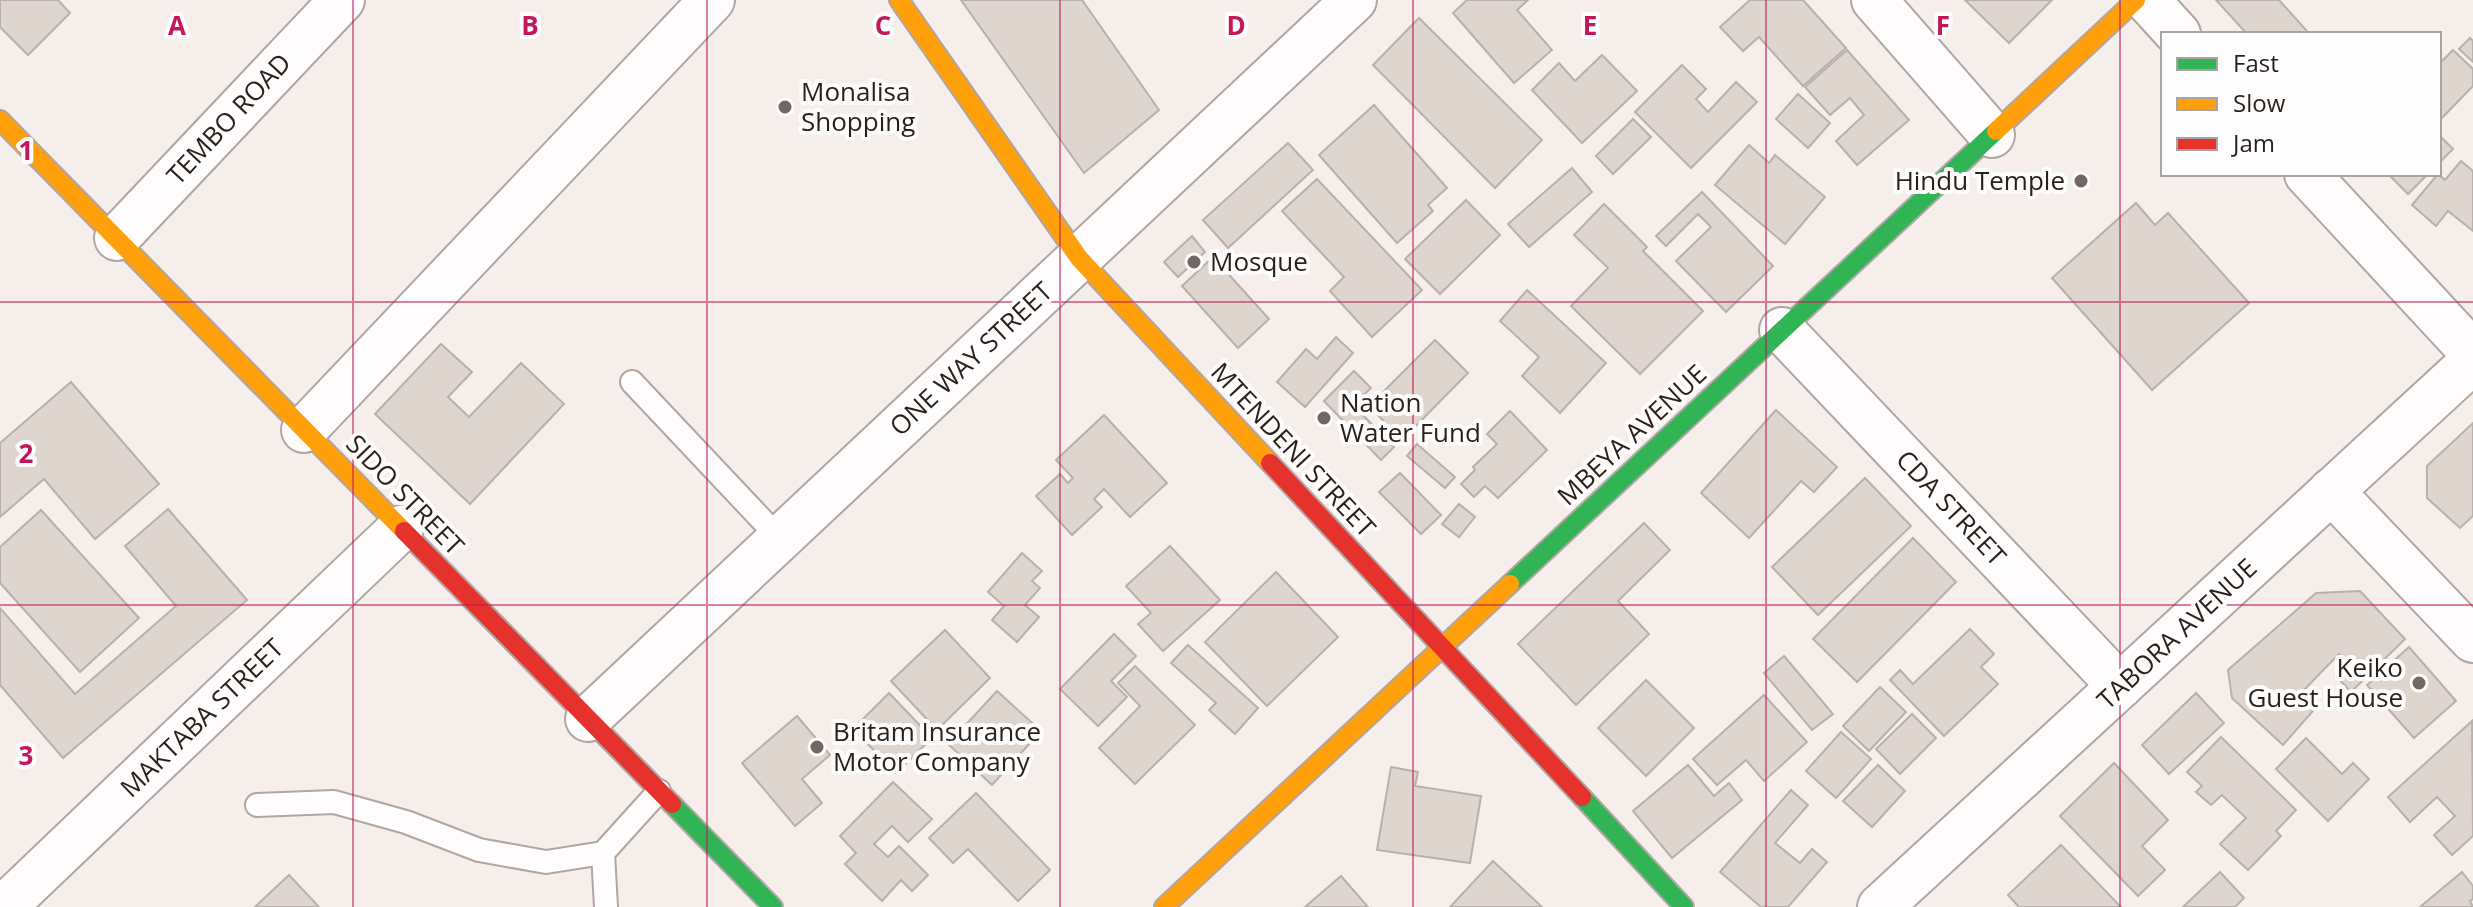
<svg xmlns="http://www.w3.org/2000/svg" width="2473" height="907" viewBox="0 0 2473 907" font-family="'Open Sans',sans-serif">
<rect width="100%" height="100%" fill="#f6eeeb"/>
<!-- building -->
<g fill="#ded5cf" stroke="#b9b0ab" stroke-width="2">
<polygon points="0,0 58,0 70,13 28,55 0,27"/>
<polygon points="961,0 1082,0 1159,110 1084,173"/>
<polygon points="1467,0 1528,0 1517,10 1552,50 1514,83 1453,13"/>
<polygon points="1750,0 1803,0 1846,48 1803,86 1759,37 1743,51 1720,27"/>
<polygon points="1965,0 2052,0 2009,43"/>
<polygon points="2216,0 2279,0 2307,31 2303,34 2247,34"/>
<polygon points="1419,18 1542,140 1495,188 1373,65"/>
<polygon points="2470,38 2473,41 2473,62 2459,49"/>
<polygon points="1847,50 1909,120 1857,165 1836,141 1864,115 1850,98 1830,115 1805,87"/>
<polygon points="2453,50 2473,69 2473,86 2439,121 2439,64"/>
<polygon points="1602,55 1637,91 1582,143 1532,90 1559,63 1575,81"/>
<polygon points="1682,65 1706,89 1696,99 1708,112 1736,82 1757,102 1691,168 1635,112"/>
<polygon points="1798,94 1830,123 1808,148 1776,119"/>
<polygon points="1374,105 1447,188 1428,205 1433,211 1397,243 1319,155"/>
<polygon points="1633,119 1651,137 1613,174 1596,156"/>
<polygon points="2439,135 2453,149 2439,163"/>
<polygon points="1288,143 1313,170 1228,248 1203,220"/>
<polygon points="1749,145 1769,163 1775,155 1825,197 1785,244 1715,185"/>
<polygon points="2461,161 2473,171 2473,231 2448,211 2436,226 2412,205 2438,174 2445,180"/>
<polygon points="1572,168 1592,192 1529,247 1508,224"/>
<polygon points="2388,174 2428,174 2408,194"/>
<polygon points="1317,179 1422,290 1372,337 1330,291 1344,277 1282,211"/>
<polygon points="1702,192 1773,266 1726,312 1676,261 1711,227 1698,214 1666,246 1656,236"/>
<polygon points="1466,200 1500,235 1440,294 1405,259"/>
<polygon points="2136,203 2155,225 2168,213 2249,303 2152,390 2052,278"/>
<polygon points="1604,204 1647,247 1643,251 1703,311 1640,374 1571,306 1608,268 1574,235"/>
<polygon points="1192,236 1205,252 1178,277 1164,262"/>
<polygon points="1213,257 1269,319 1238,348 1182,286"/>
<polygon points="1527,290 1606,363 1560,413 1522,376 1539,357 1500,321"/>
<polygon points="1336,337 1353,353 1305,407 1277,382 1306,349 1317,359"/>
<polygon points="1435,340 1468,373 1402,440 1369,406"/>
<polygon points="441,344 472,372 448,397 469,417 521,363 564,404 470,504 375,414"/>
<polygon points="1354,371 1371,388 1353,405 1394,447 1381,460 1324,401"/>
<polygon points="71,382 159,484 95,539 44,479 0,517 0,443"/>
<polygon points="1776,410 1837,467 1814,492 1801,481 1749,538 1701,493"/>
<polygon points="1510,411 1547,450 1498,498 1485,486 1474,497 1461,484 1475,470 1473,467 1497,444 1487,434"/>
<polygon points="1104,415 1167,483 1130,517 1104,489 1094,499 1102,507 1072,535 1036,496 1060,474 1068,483 1073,478 1056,460"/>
<polygon points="2473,423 2473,516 2460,528 2427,498 2427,466"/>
<polygon points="1417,444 1455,477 1445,488 1407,456"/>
<polygon points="1400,473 1441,515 1421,534 1379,492"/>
<polygon points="1865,478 1911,526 1818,615 1772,567"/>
<polygon points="1459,504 1475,517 1459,537 1442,524"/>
<polygon points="168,509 247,600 63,758 0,685 0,608 75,694 176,606 125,546"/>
<polygon points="41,510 139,618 80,672 0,583 0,547"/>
<polygon points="1644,523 1670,550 1618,601 1649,634 1576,705 1518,644"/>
<polygon points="1913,538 1956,582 1857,682 1813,639"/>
<polygon points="1170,546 1220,600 1163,651 1138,624 1151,613 1126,586"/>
<polygon points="1022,553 1042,571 1032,581 1040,588 1025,605 1039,617 1017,642 992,620 1004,606 988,592"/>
<polygon points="1276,572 1338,637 1267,706 1205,642"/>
<polygon points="2360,591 2405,639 2351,692 2336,676 2348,663 2339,654 2299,695 2313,711 2283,745 2232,698 2228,670 2316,593"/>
<polygon points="1970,629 1994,654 1981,667 1998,684 1944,736 1890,680 1900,670 1913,684"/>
<polygon points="945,630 990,678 937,730 891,681"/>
<polygon points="1114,634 1136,656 1111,681 1127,697 1098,726 1060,689"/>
<polygon points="1188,645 1258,708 1235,734 1209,710 1216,703 1171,663"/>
<polygon points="2409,647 2456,701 2414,738 2367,685"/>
<polygon points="1784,656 1833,714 1812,730 1764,673"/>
<polygon points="1135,666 1195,725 1135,784 1099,748 1140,706 1118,683"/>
<polygon points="1646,680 1694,728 1646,776 1598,728"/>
<polygon points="1880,687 1906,712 1869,751 1843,726"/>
<polygon points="997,691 1041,731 992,785 948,744"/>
<polygon points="889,693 932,738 896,773 853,729"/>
<polygon points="2196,693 2224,723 2169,774 2142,745"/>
<polygon points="1764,695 1807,742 1764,781 1746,760 1717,785 1693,759"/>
<polygon points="1912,714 1936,738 1900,774 1876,749"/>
<polygon points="797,716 830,755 802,779 822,803 795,826 742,763"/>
<polygon points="2472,721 2473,836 2452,855 2434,835 2455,816 2437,797 2410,822 2388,797"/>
<polygon points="1841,732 1871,759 1836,798 1806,771"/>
<polygon points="2221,737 2296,810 2276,831 2281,836 2248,870 2220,844 2246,818 2222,795 2211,805 2196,792 2202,786 2187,772"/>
<polygon points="2306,738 2342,774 2353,763 2369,779 2328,821 2276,769"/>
<polygon points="2114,763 2168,820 2142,846 2165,870 2138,896 2060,816"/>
<polygon points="1688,765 1714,796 1729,783 1742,800 1672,858 1633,811"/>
<polygon points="1878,765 1905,791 1872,827 1843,801"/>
<polygon points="1391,767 1418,772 1415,786 1481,796 1470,863 1377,850"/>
<polygon points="893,782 932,819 908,842 892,826 874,844 888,857 899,846 928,875 912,891 901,880 882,901 845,864 856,853 840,836"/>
<polygon points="1791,790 1808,805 1775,843 1800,863 1812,849 1827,862 1788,907 1761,907 1720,872"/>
<polygon points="976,793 1050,870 1018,901 968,849 953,863 929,838"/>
<polygon points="2061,845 2121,907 2019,907 2008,895"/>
<polygon points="1493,861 1542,907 1450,907"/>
<polygon points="2220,872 2244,898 2235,907 2183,907"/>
<polygon points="2462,872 2473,886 2473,899 2470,901 2473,907 2420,907"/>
<polygon points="289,875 319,907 255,907"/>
<polygon points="1341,876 1368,907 1305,907"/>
</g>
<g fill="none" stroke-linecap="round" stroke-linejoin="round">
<defs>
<g id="lane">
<polyline points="632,382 780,539"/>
<polyline points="257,805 334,802 406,822 479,850 546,862 603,853"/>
<polyline points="606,907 603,853 659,791"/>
</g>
<g id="street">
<polyline points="1874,0 1992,135"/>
<polyline points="2147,0 2178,34"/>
<polyline points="2307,174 2473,353"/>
<polyline points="117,238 342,0"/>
<polyline points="1782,330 2120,686"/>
<polyline points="304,430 712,0"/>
<polyline points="2331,491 2473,640"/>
<polyline points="588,719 1354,0"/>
<polyline points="4,907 401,528"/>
<polyline points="1880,907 2473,361"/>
</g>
<g id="fast">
<polyline points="1510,584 1996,131"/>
<polyline points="1582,797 1684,907"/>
<polyline points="672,804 773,907"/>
</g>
<g id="slow">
<polyline points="899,0 1079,258 1270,463"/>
<polyline points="0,120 404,531"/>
<polyline points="1996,131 2136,0"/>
<polyline points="1164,907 1510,584"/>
</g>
<g id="jam">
<polyline points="1270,463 1582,797"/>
<polyline points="404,531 672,804"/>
</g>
</defs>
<!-- lane casing -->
<use href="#lane" stroke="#b0a6a2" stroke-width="26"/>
<!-- street casing -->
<use href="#street" stroke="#b0a6a2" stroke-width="48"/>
<!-- fast casing -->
<use href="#fast" stroke="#b0a6a2" stroke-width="22"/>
<!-- slow casing -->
<use href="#slow" stroke="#b0a6a2" stroke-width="22"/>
<!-- jam casing -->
<use href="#jam" stroke="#b0a6a2" stroke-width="22"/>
<!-- lane -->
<use href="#lane" stroke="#fefcfc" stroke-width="22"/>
<!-- street -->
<use href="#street" stroke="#fefcfc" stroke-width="44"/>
<!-- fast -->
<use href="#fast" stroke="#30b455" stroke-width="18"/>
<!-- slow -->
<use href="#slow" stroke="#ff9f0a" stroke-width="18"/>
<!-- jam -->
<use href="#jam" stroke="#e5322d" stroke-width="18"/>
</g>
<!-- grid -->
<path fill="none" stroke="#c2185b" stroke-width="2" stroke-opacity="0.55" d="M353,0V907M707,0V907M1060,0V907M1413,0V907M1766,0V907M2120,0V907M0,302H2473M0,605H2473"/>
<!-- markers -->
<g fill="#726762" stroke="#fdfdfd" stroke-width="3">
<circle cx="785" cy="107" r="8"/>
<circle cx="2081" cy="181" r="8"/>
<circle cx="1194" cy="262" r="8"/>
<circle cx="1324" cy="418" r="8"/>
<circle cx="2419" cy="683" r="8"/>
<circle cx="817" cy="747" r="8"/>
</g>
<g text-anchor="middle" stroke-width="8" stroke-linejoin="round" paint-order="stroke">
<!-- poi labels -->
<g font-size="26" fill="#2b1f19" stroke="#fdfdfd" text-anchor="start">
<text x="801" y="101">Monalisa<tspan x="801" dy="30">Shopping</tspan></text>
<text x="2065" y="190" text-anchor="end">Hindu Temple</text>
<text x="1210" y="271">Mosque</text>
<text x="1340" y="412">Nation<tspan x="1340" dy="30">Water Fund</tspan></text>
<text x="2403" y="677" text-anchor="end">Keiko<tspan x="2403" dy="30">Guest House</tspan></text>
<text x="833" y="741">Britam Insurance<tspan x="833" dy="30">Motor Company</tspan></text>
</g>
<!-- street labels -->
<g font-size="26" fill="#2b1f19" stroke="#fdfdfd">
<text transform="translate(229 119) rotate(-47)" y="9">TEMBO ROAD</text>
<text transform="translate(971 359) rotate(-43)" y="9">ONE WAY STREET</text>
<text transform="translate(1632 435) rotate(-43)" y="9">MBEYA AVENUE</text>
<text transform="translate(1293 450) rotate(47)" y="9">MTENDENI STREET</text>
<text transform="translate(405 495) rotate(46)" y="9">SIDO STREET</text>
<text transform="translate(1951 508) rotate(47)" y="9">CDA STREET</text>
<text transform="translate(2177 634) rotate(-43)" y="9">TABORA AVENUE</text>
<text transform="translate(202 718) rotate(-44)" y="9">MAKTABA STREET</text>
</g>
</g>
<g font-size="26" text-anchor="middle" font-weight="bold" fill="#c2185b" stroke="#fdfdfd" stroke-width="8" stroke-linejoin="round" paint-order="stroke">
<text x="177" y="35">A</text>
<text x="530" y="35">B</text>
<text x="883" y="35">C</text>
<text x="1236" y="35">D</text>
<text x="1590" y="35">E</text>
<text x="1943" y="35">F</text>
<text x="26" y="160">1</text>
<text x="26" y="463">2</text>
<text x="26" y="765">3</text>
</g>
<!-- legend -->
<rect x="2161" y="32" width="280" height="144" fill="#fdfdfd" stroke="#a9a4a2" stroke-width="2"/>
<rect x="2177" y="58" width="40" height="12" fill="#30b455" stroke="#a9a4a2" stroke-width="2"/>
<text x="2233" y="72" font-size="24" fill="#2b1f19">Fast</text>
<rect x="2177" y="98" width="40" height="12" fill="#ff9f0a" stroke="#a9a4a2" stroke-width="2"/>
<text x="2233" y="112" font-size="24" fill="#2b1f19">Slow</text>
<rect x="2177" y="138" width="40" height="12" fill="#e5322d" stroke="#a9a4a2" stroke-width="2"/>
<text x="2233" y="152" font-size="24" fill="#2b1f19">Jam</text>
</svg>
